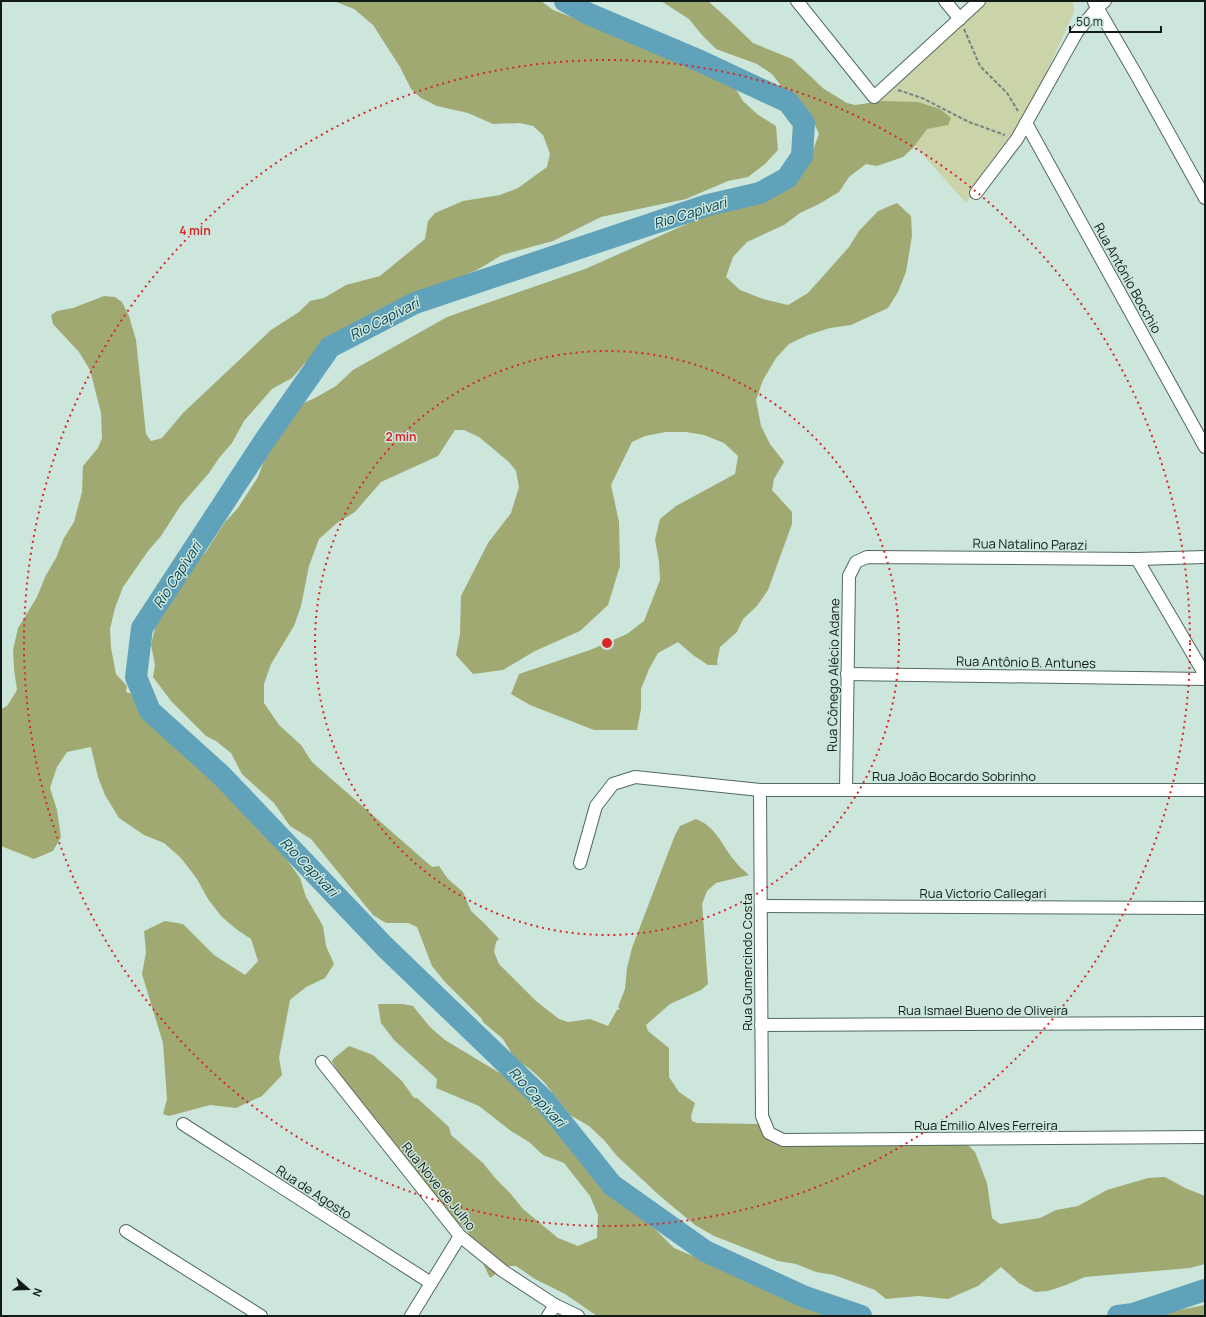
<svg xmlns="http://www.w3.org/2000/svg" width="1206" height="1317" viewBox="0 0 1206 1317" font-family="Manrope,sans-serif">
<rect width="100%" height="100%" fill="#cce6dc"/>
<!-- green -->
<polygon fill="#cbd3a8" points="986,1 1073,1 1074,12 1024,122 966,203 877,103"/>
<!-- forest -->
<g fill="#a0a971">
<polygon points="334,1 541,1 553,10 675,57 715,63 731,81 743,101 757,114 776,126 778,150 765,164 748,177 728,181 686,199 601,217 553,241 502,255 477,270 458,278 438,290 382,315 362,327 324,355 305,363 292,378 272,389 244,421 232,443 219,458 209,473 181,505 161,536 148,551 123,587 115,608 110,629 111,648 116,674 127,686 126,692 132,694 176,744 259,816 272,839 300,878 306,897 323,926 326,946 334,964 325,978 306,987 290,1000 279,1058 282,1075 262,1096 236,1108 210,1105 169,1116 163,1114 167,1099 163,1043 142,974 146,952 144,931 165,921 183,924 214,955 245,975 258,961 251,939 236,929 221,916 208,899 197,879 181,858 164,843 144,835 119,818 105,795 98,777 91,747 67,752 57,767 50,788 57,810 61,837 53,851 34,859 1,846 1,709 7,706 17,690 14,669 13,650 18,628 37,597 45,577 56,558 64,538 74,522 82,492 83,466 98,448 102,438 101,413 90,370 79,352 53,324 51,315 57,311 73,308 104,296 115,297 122,302 129,316 136,340 146,434 151,441 162,438 183,413 271,330 299,312 310,301 324,298 346,285 380,276 425,239 428,221 435,213 463,201 500,195 518,188 547,167 550,154 543,135 533,126 520,123 493,124 468,113 437,106 421,98 411,89 400,67 373,25 354,9"/>
<path d="M661,1H708L728,19L753,43L792,59L824,89L847,103L855,105L882,101L918,102L940,109L951,118L948,125L927,129L913,148L903,157L877,166L866,164L849,177L839,192L819,204L800,213L784,225L747,242L733,257L726,277L740,290L763,299L788,305L808,293L849,247L859,231L878,211L897,203L911,216L912,236L906,272L898,292L888,308L851,325L830,328L808,335L789,344L776,358L763,380L756,400L761,426L770,444L784,462L774,479L772,490L792,512V524L768,590L757,606L743,619L737,632L720,647L717,662L718,665H708L693,655L678,642L658,653L649,669L641,689V709L637,730H594L530,705L511,694L519,674L590,650L627,634L644,621L660,580L659,561L655,540L660,519L676,506L735,474L738,456L724,443L704,435L686,432H666L645,436L632,442L611,485L619,522L620,566L608,605L580,631L535,651L503,670L473,674L456,655L460,634L461,596L488,543L511,513L519,487L516,471L509,462L479,437L464,430H455L438,456L381,482L355,512L337,523L319,539L309,566L301,606L294,626L271,664L264,684V703L279,725L301,745L312,762L432,867L439,866L448,879L463,892L471,911L485,924L499,939L496,942L494,952L499,964L536,1001L559,1019L568,1022L590,1019L608,1026L617,1010L620,1009L618,1007L625,989L627,968L632,948L675,835L680,826L696,819C715,826 722,845 734,860C738,866 744,870 749,875L716,883L707,891L702,904L708,984L701,990L670,1004L646,1025L648,1031L669,1048V1077L679,1092L695,1103L691,1116L692,1121L697,1123L757,1124L785,1134L965,1142L975,1152L987,1183L992,1218L1000,1224L1040,1218L1056,1210L1078,1206L1107,1190L1148,1178L1165,1177L1185,1188L1205,1196V1264L1190,1268L1085,1277L1066,1285L1048,1291L1035,1292L1019,1283L1001,1267L978,1286L948,1299L918,1296L886,1299L875,1290L834,1275L816,1272L796,1264L778,1261L714,1236L695,1225L660,1196L617,1156L604,1140L589,1126L570,1115L544,1082L530,1069L515,1059L503,1039L483,1022L482,1019L445,982L432,966L417,927L408,923H386L373,915L311,839L290,826L274,803L242,774L231,753L216,741L206,736L171,701L153,677L155,665L151,645L157,620L164,599L179,582L189,566L205,553L225,522L238,508L258,477L273,436L287,422L297,406L315,398L336,386L353,370L447,317L585,269L721,209L778,181L813,150L819,134L811,116L798,108L772,74L757,64L716,49L702,35L689,19Z"/>
<polygon points="378,1004 403,1004 413,1006 430,1027 445,1040 498,1072 518,1080 532,1093 546,1110 560,1123 571,1143 585,1159 588,1166 618,1192 674,1248 714,1265 718,1265 779,1288 795,1298 835,1314 847,1316 597,1316 565,1294 535,1279 516,1266 507,1266 490,1278 468,1232 409,1178 332,1062 333,1059 349,1046 373,1055 402,1081 414,1098 417,1098 449,1127 451,1135 483,1163 496,1179 510,1193 523,1209 558,1238 578,1246 597,1238 598,1215 590,1196 564,1163 543,1155 529,1142 511,1131 479,1106 436,1088 437,1079 394,1040 381,1023"/>
<polygon points="1205,1305 1205,1316 1158,1316 1174,1311"/>
</g>
<g fill="none" stroke-linecap="round" stroke-linejoin="round">
<!-- river -->
<g stroke="#61a2bb" stroke-width="22">
<polyline points="565,1 589,14 700,61 788,102 804,123 802,156 787,178 760,193 708,205 415,303 330,347 265,440 142,628 136,677 150,711 221,775 385,947 545,1101 612,1185 705,1251 805,1297 861,1316"/>
<polyline points="1118,1316 1133,1314 1205,1290"/>
</g>
<defs>
<g id="minor">
<polyline points="797,1 874,97 979,1"/>
<polyline points="945,1 960,19"/>
<polyline points="1094,2 1137,76 1205,198"/>
<polyline points="1026,123 1205,447"/>
<polyline points="976,193 1017,139 1077,32 1098,7 1105,1"/>
<polyline points="1137,559 1205,675"/>
<polyline points="847,674 1205,679"/>
<polyline points="760,790 762,1116 769,1133 783,1140 1205,1137"/>
<polyline points="846,790 849,576 856,562 867,557 1137,559 1205,557"/>
<polyline points="580,863 596,806 613,784 635,777 760,790 1205,790"/>
<polyline points="761,906 1205,908"/>
<polyline points="761,1025 1205,1023"/>
<polyline points="322,1062 460,1236 503,1271 555,1305 578,1316"/>
<polyline points="183,1124 431,1283"/>
<polyline points="126,1231 261,1316"/>
<polyline points="411,1316 460,1236"/>
<polyline points="548,1316 555,1305"/>
</g>
</defs>
<!-- minor casing -->
<use href="#minor" stroke="#536961" stroke-width="14"/>
<!-- path -->
<g stroke="#73857e" stroke-width="2" stroke-dasharray="4 2" stroke-linecap="butt">
<polyline points="964,29 980,66 1007,93 1018,111"/>
<polyline points="898,90 922,98 969,122 1005,135"/>
</g>
<!-- minor -->
<use href="#minor" stroke="#fff" stroke-width="12"/>
</g>
<!-- distance rings -->
<g fill="none" stroke="#d62828" stroke-width="2" stroke-dasharray="2 4">
<circle cx="607" cy="643" r="292"/>
<circle cx="607" cy="643" r="583"/>
</g>
<g text-anchor="middle" stroke-width="3" stroke-linejoin="round" paint-order="stroke">
<!-- street labels -->
<g font-size="13" fill="#101a16" stroke="#cce6dc">
<text transform="translate(1128 278) rotate(61)" y="5">Rua Antônio Bocchio</text>
<text transform="translate(1030 544) rotate(1)" y="5">Rua Natalino Parazi</text>
<text transform="translate(1026 662) rotate(1)" y="5">Rua Antônio B. Antunes</text>
<text transform="translate(833 675) rotate(-89)" y="5">Rua Cônego Alécio Adane</text>
<text x="954" y="781">Rua João Bocardo Sobrinho</text>
<text x="983" y="898">Rua Victorio Callegari</text>
<text transform="translate(747 962) rotate(-90)" y="5">Rua Gumercindo Costa</text>
<text x="983" y="1015">Rua Ismael Bueno de Oliveira</text>
<text x="986" y="1130">Rua Emilio Alves Ferreira</text>
<text transform="translate(439 1186) rotate(51)" y="5">Rua Nove de Julho</text>
<text transform="translate(314 1192) rotate(33)" y="5">Rua de Agosto</text>
</g>
<!-- water labels -->
<g font-size="14" font-style="italic" fill="#003c4e" stroke="#cce6dc">
<text transform="translate(690 213) rotate(-17)" y="5">Rio Capivari</text>
<text transform="translate(384 319) rotate(-27)" y="5">Rio Capivari</text>
<text transform="translate(177 575) rotate(-57)" y="5">Rio Capivari</text>
<text transform="translate(309 867) rotate(46)" y="5">Rio Capivari</text>
<text transform="translate(537 1097) rotate(47)" y="5">Rio Capivari</text>
</g>
</g>
<circle cx="607" cy="643" r="6" fill="#d62828" stroke="#cce6dc" stroke-width="2"/>
<g font-size="12" text-anchor="middle" font-weight="bold" fill="#d62828" stroke="#cce6dc" stroke-width="3" stroke-linejoin="round" paint-order="stroke">
<text x="195" y="235">4 min</text>
<text x="401" y="441">2 min</text>
</g>
<!-- border -->
<rect width="1206" height="1317" fill="none" stroke="#101a16" stroke-width="4"/>
<!-- north arrow -->
<g transform="translate(28 1289) rotate(110)" stroke="#cce6dc" stroke-width="3" paint-order="stroke">
<path d="M0-3L7 15L0 10L-7 15Z" fill="#101a16"/>
<text y="-6" font-size="11" font-weight="bold" text-anchor="middle" fill="#101a16">N</text>
</g>
<!-- scale -->
<path d="M1070 26v6h91v-6" fill="none" stroke="#101a16" stroke-width="2"/>
<text x="1076" y="26" font-size="12" fill="#101a16" stroke="#cce6dc" stroke-width="3" paint-order="stroke">50 m</text>
</svg>
